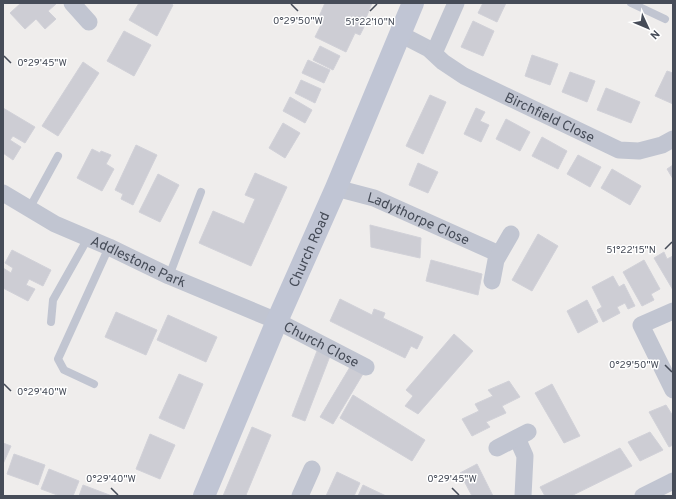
<svg xmlns="http://www.w3.org/2000/svg" width="676" height="499" viewBox="0 0 676 499" font-family="Overpass,sans-serif">
<rect width="100%" height="100%" fill="#efedec"/>
<!-- building -->
<g fill="#cdcdd4" stroke="#d1d1d8">
<polygon points="21,3 55,3 56,4 48,11 56,19 45,29 36,19 25,29 10,13"/>
<polygon points="139,3 169,3 173,5 157,36 129,20"/>
<polygon points="325,3 372,3 366,18 368,19 360,35 355,33 346,52 315,37 323,21 318,19"/>
<polygon points="483,3 506,3 497,22 478,13"/>
<polygon points="473,21 494,31 483,56 461,47"/>
<polygon points="124,31 151,45 134,76 107,61"/>
<polygon points="320,46 340,56 333,70 313,60"/>
<polygon points="532,55 558,64 550,85 525,76"/>
<polygon points="308,60 330,70 324,83 302,73"/>
<polygon points="83,62 99,73 58,136 42,126"/>
<polygon points="667,71 673,73 673,104 655,96"/>
<polygon points="570,72 595,81 587,102 562,92"/>
<polygon points="301,80 321,89 315,103 295,93"/>
<polygon points="606,88 640,102 631,123 597,110"/>
<polygon points="430,95 446,102 423,154 406,146"/>
<polygon points="290,97 312,110 305,123 283,111"/>
<polygon points="3,108 35,127 25,143 13,136 10,140 21,147 13,160 3,153"/>
<polygon points="476,108 485,112 480,121 489,125 481,142 464,134"/>
<polygon points="506,119 530,132 520,151 496,139"/>
<polygon points="283,123 300,133 285,158 269,148"/>
<polygon points="542,137 567,151 558,169 532,156"/>
<polygon points="136,145 157,155 133,205 121,199 123,194 115,190"/>
<polygon points="92,149 100,153 101,151 111,155 106,164 114,169 102,191 77,178"/>
<polygon points="578,155 601,167 590,187 567,174"/>
<polygon points="418,163 438,172 428,193 409,185"/>
<polygon points="673,165 673,179 667,169"/>
<polygon points="612,169 641,186 630,205 601,188"/>
<polygon points="255,173 287,187 251,266 199,243 213,211 244,224 255,199 245,195"/>
<polygon points="158,174 179,185 160,222 139,212"/>
<polygon points="370,225 421,238 420,258 371,247"/>
<polygon points="538,234 558,246 532,291 512,280"/>
<polygon points="12,250 51,270 43,286 29,279 26,285 35,289 28,301 3,288 3,268 11,273 13,268 5,263"/>
<polygon points="664,252 667,259 673,256 673,290 654,258"/>
<polygon points="431,260 482,274 478,295 426,281"/>
<polygon points="644,260 660,289 651,294 654,300 642,306 623,272"/>
<polygon points="613,276 619,287 624,284 635,306 628,309 625,303 617,307 620,313 603,322 597,310 602,307 592,287"/>
<polygon points="340,299 372,315 374,309 385,313 383,318 423,337 417,349 411,346 405,358 330,321"/>
<polygon points="587,300 598,322 578,333 567,311"/>
<polygon points="116,312 157,330 146,355 105,337"/>
<polygon points="168,315 217,337 206,362 157,340"/>
<polygon points="454,334 473,351 418,414 405,406 413,396 406,390"/>
<polygon points="317,351 330,356 305,421 292,416"/>
<polygon points="350,367 363,374 333,424 320,417"/>
<polygon points="179,374 203,384 184,429 159,418"/>
<polygon points="509,381 520,397 502,406 506,413 486,422 490,427 472,436 462,419 479,411 475,404 493,396 488,390"/>
<polygon points="552,384 580,436 564,443 535,393"/>
<polygon points="353,395 425,440 412,461 340,418"/>
<polygon points="666,405 673,416 673,445 669,447 649,412"/>
<polygon points="252,427 271,435 246,495 249,496 223,496"/>
<polygon points="650,432 663,450 640,461 628,442"/>
<polygon points="150,434 175,445 160,479 136,469"/>
<polygon points="3,443 11,446 3,464"/>
<polygon points="620,448 632,466 571,496 545,496 540,487"/>
<polygon points="14,454 45,465 38,485 7,474"/>
<polygon points="477,464 493,496 472,496 460,473"/>
<polygon points="49,469 79,481 73,496 60,496 41,489"/>
<polygon points="337,472 360,483 354,496 326,496"/>
<polygon points="83,485 112,496 79,496"/>
<polygon points="363,485 386,496 358,496"/>
</g>
<g fill="none" stroke-linecap="round" stroke-linejoin="round">
<!-- lane -->
<g stroke="#c1c5d1" stroke-width="8">
<polyline points="631,3 665,19"/>
<polyline points="29,209 58,156"/>
<polyline points="169,276 201,192"/>
<polyline points="51,322 53,300 88,238"/>
<polyline points="94,384 64,370 58,359 109,247"/>
</g>
<!-- street -->
<g stroke="#c1c5d1" stroke-width="17">
<polyline points="72,3 89,22"/>
<path id="s1" d="M400,34L429,49L443,62L464,76L619,150L639,151L662,145L673,139"/>
<polyline points="434,53 456,3"/>
<path id="s2" d="M336,188L374,198L499,254"/>
<path id="s3" d="M3,193L55,224L109,247L169,276L277,321L366,367"/>
<polyline points="492,281 496,260 511,234"/>
<polyline points="673,311 641,325 673,390"/>
<polyline points="517,438 525,456 523,496"/>
<polyline points="497,448 528,432"/>
<polyline points="300,496 312,469"/>
<polyline points="643,496 673,481"/>
</g>
<!-- secondary -->
<path stroke="#c0c5d4" stroke-width="22" id="s4" d="M204,496L277,321L336,188L413,3"/>
</g>
<!-- ticks -->
<path fill="none" stroke="#464c58" stroke-width="1.5" d="M291,4L298,11M370,11L377,4M4,56L11,63M665,249L672,242M665,365L672,372M4,384L11,391M111,488L118,495M452,488L459,495"/>
<g text-anchor="middle" stroke-width="3" stroke-linejoin="round" paint-order="stroke">
<!-- street labels -->
<g font-size="14" fill="#464c58" stroke="#fff">
<text dy="5" stroke="none"><textPath href="#s1" startOffset="172">Birchfield Close</textPath></text>
<text dy="5" stroke="none"><textPath href="#s2" startOffset="88">Ladythorpe Close</textPath></text>
<text dy="5" stroke="none"><textPath href="#s4" startOffset="268">Church Road</textPath></text>
<text dy="5" stroke="none"><textPath href="#s3" startOffset="152">Addlestone Park</textPath></text>
<text dy="5" stroke="none"><textPath href="#s3" startOffset="353">Church Close</textPath></text>
</g>
</g>
<g font-size="10" text-anchor="middle" fill="#464c58" stroke="#fff" stroke-width="3" stroke-linejoin="round" paint-order="stroke">
<text x="298" y="24">0°29'50"W</text>
<text x="370" y="25">51°22'10"N</text>
<text x="42" y="66">0°29'45"W</text>
<text x="631" y="253">51°22'15"N</text>
<text x="634" y="368">0°29'50"W</text>
<text x="42" y="395">0°29'40"W</text>
<text x="111" y="482">0°29'40"W</text>
<text x="452" y="482">0°29'45"W</text>
</g>
<!-- border -->
<rect width="676" height="499" fill="none" stroke="#464c58" stroke-width="8"/>
<!-- north arrow -->
<g transform="translate(648 28) rotate(134)" stroke="#ffffff" stroke-width="3" paint-order="stroke">
<path d="M0-3L7 15L0 10L-7 15Z" fill="#464c58"/>
<text y="-6" font-size="11" font-weight="bold" text-anchor="middle" fill="#464c58">N</text>
</g>
</svg>
